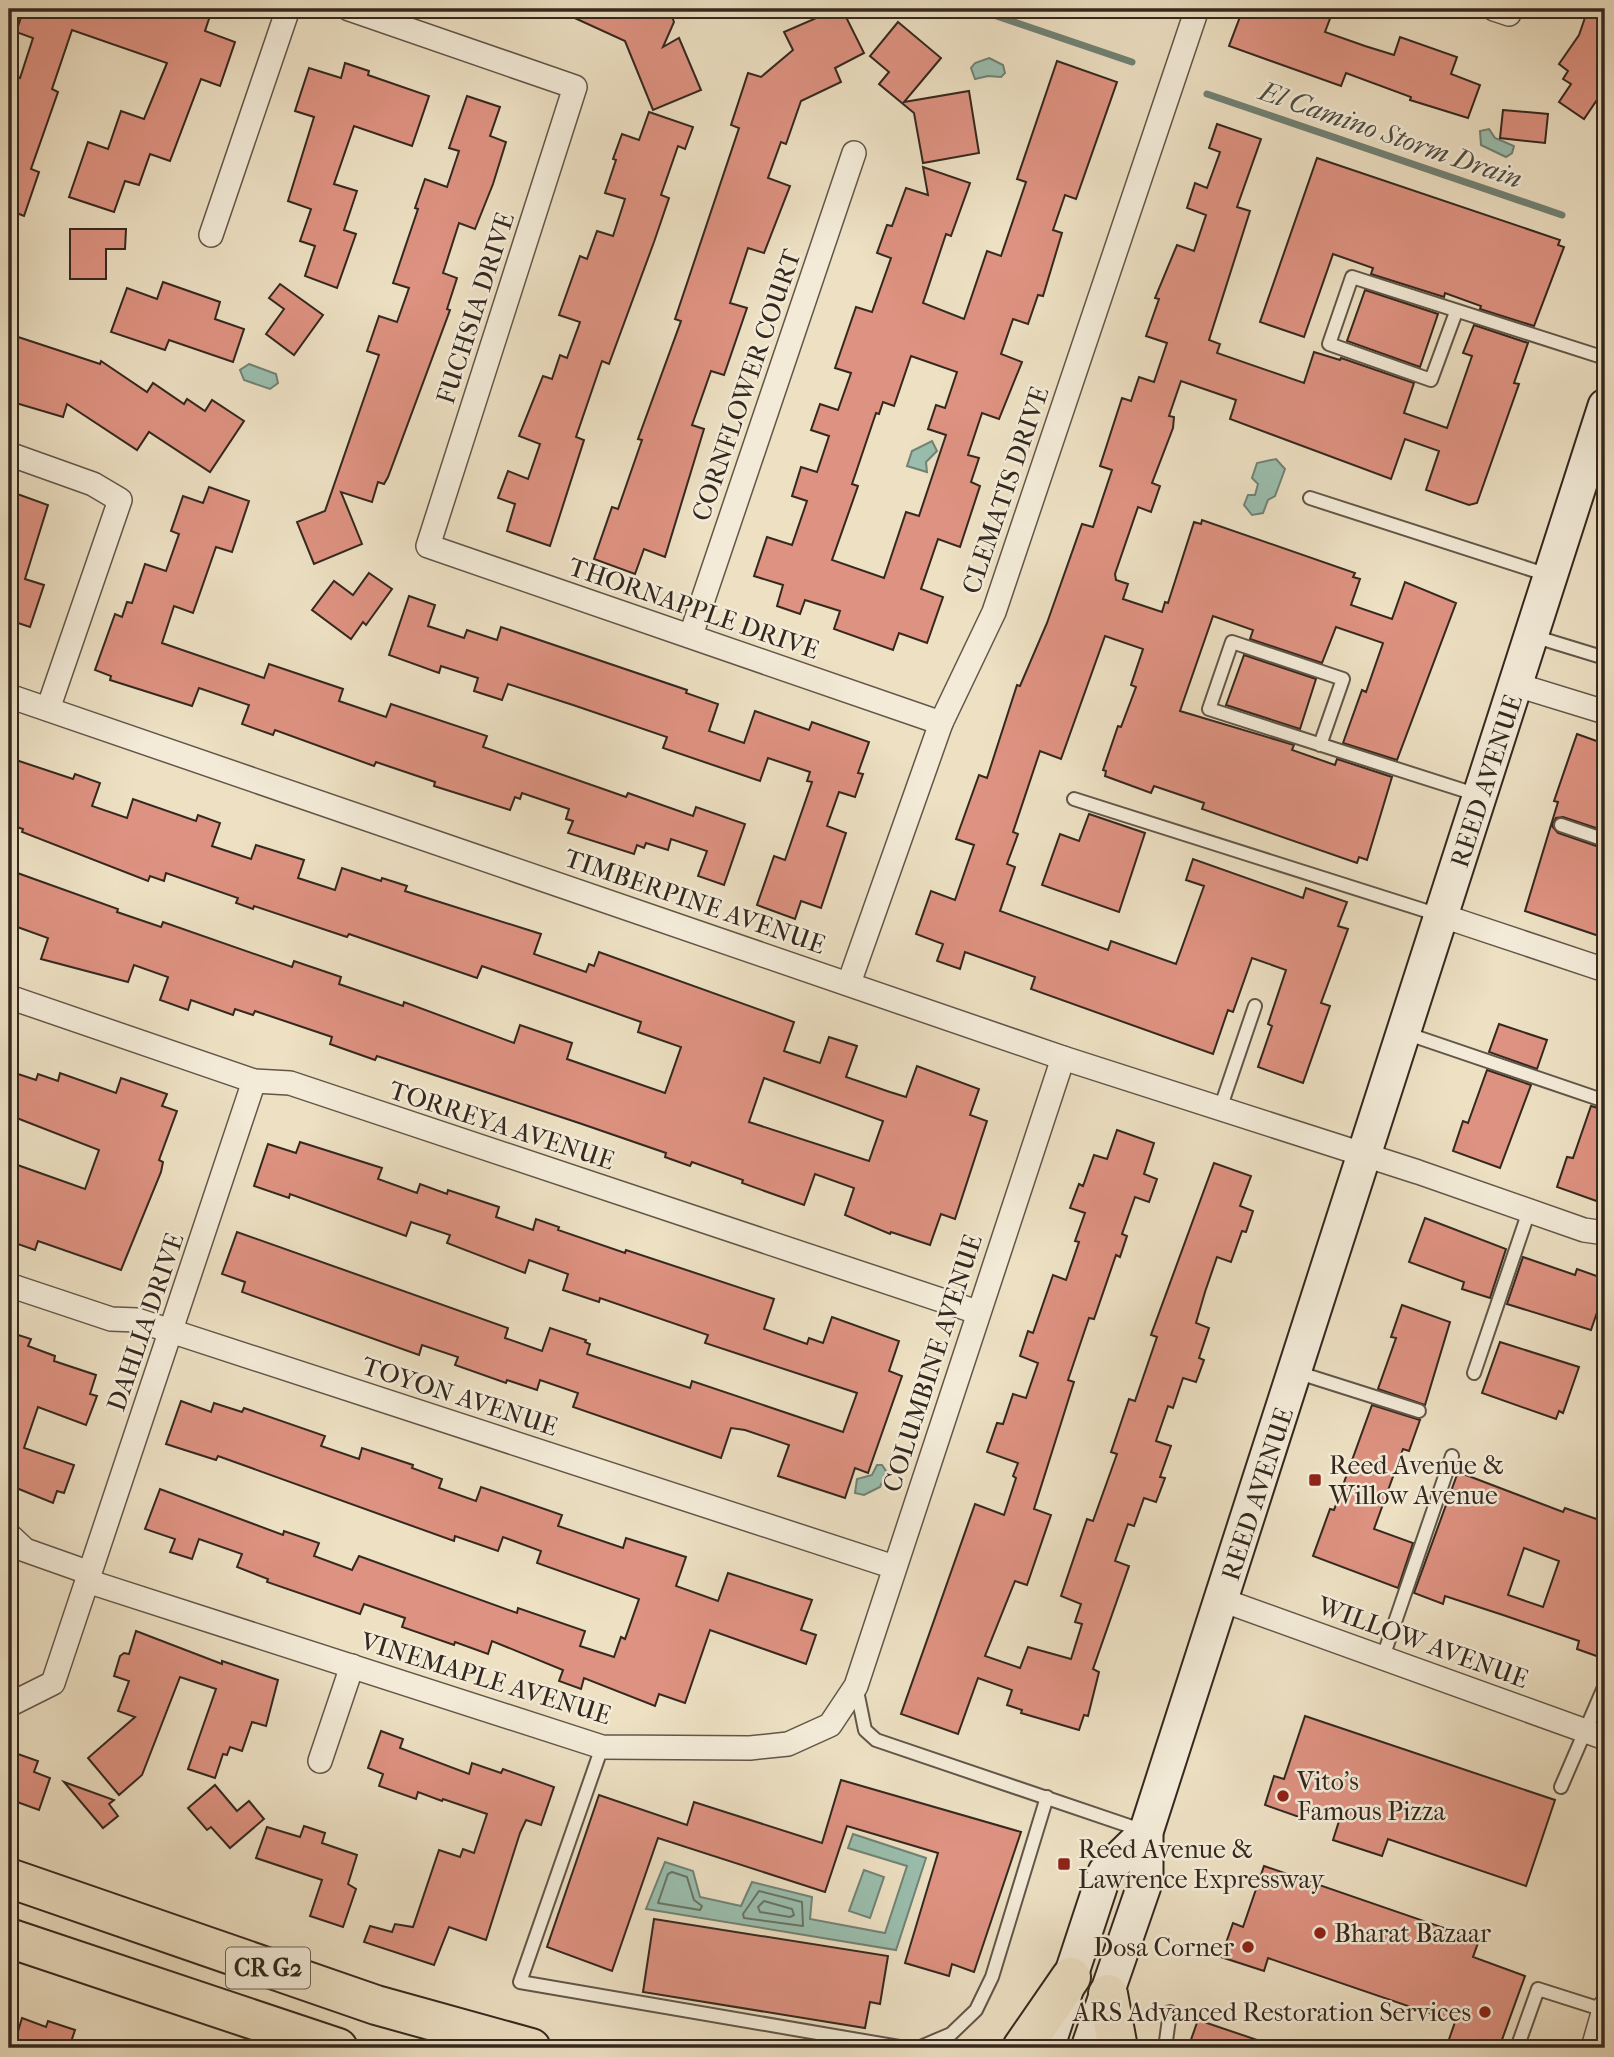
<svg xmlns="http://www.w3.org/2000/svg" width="1614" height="2057" viewBox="0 0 1614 2057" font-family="'IM FELL French Canon',serif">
<rect width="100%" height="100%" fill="#ede0c3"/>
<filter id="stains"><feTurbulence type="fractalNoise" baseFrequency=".00286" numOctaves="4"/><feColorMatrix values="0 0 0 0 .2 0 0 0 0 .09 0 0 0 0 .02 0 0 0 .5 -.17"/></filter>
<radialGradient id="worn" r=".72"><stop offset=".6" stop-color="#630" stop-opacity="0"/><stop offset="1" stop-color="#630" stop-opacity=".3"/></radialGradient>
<!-- water -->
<g fill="#9abeae" stroke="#718275" stroke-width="2">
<polygon points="989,58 1003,65 1005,73 1001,77 988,76 975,79 971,68 975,63"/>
<polygon points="1489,129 1495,138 1514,146 1512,153 1506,157 1481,145 1480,131"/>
<polygon points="249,364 276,374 278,383 270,389 244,380 240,370"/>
<polygon points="932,441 937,451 926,462 927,472 907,466 912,451"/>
<polygon points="1276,459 1285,469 1275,496 1268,500 1263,513 1252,515 1244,505 1248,495 1255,495 1258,484 1252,478 1257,463"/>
<polygon points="877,1465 882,1465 886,1471 880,1487 864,1495 855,1493 857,1479 872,1475"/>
<polygon points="853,1834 926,1858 896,1950 646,1909 665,1862 693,1871 700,1897 741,1906 752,1882 812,1897 810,1919 885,1933 907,1866 848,1848"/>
<polygon points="864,1870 884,1877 870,1918 849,1911"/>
</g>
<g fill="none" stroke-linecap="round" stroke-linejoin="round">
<!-- shore -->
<g stroke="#677366" stroke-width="2">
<polygon points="672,1872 687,1877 694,1900 702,1906 700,1910 658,1903 668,1874"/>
<polygon points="759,1891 802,1902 803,1926 744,1918 743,1914"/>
<polygon points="764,1901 792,1909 794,1915 790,1917 760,1912 758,1907"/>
</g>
<!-- stream -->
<g stroke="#718275" stroke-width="7">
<polyline points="976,9 1132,62"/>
<polyline points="1207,94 1562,215"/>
</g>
</g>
<!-- building -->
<g fill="#de9281" stroke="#34281f" stroke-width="2" fill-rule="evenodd">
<polygon points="24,9 188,9 210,16 205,31 235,42 220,86 201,79 170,161 150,154 139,185 125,181 114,212 69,197 88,142 108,149 121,111 144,119 167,63 72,30 52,89 58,92 31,169 39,172 24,216 9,210 9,75 20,78 33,38 16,32"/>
<polygon points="555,9 669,9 674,22 663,47 679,38 701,90 653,110 625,41"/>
<polygon points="837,9 842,9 864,53 835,68 841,82 801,101 786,144 781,142 768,178 790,186 764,253 748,248 730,303 747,308 724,375 711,371 692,425 704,429 665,557 644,549 635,574 594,559 612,507 618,509 642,440 638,439 681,321 675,319 739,128 731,125 748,73 761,77 793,50 784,32"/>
<polygon points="1243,9 1278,9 1302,18 1306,9 1311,9 1331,16 1325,32 1365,46 1394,55 1400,37 1457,57 1451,74 1480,85 1468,118 1410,100 1411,97 1346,73 1341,86 1229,46"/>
<polygon points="1588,9 1605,9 1605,88 1584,119 1559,102 1571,84 1563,79 1568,71 1559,64 1579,35"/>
<polygon points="898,22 941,58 904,102 969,91 979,153 923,163 914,113 879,84 889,72 870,56"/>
<path d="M1057,61L1117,82L1076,199L1065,195L1053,230L1062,233L1043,296L1038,295L1028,324L1013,319L1001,354L1022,362L999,419L982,413L968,455L979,458L971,482L980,486L960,547L938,539L921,589L943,597L927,643L899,633L893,650L834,629L840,611L805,600L800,614L777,606L783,585L754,576L767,537L792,545L807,501L792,496L801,467L817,472L829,436L811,430L820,404L838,410L851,373L835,368L856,307L872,312L891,258L877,253L887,225L892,226L906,188L928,195L923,167L970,183L951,236L946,234L923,303L964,319L987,251L1001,256L1026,182L1017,179ZM911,356L957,372L945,408L936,405L928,429L946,435L919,516L906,512L884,578L832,560L858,486L852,484L876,413L879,414L883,402L894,406Z"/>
<polygon points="345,63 369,71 368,75 429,96 412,146 354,126 334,184 357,191 344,230 356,234 337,288 305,276 315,246 300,241 311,209 288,201 314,117 295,111 309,68 341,78"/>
<polygon points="467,96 500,107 490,136 506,142 493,184 475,229 459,223 443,273 457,278 447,309 450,310 388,477 384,484 378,482 372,502 341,492 362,544 314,564 297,522 325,511 379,355 367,351 379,316 397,322 409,288 393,283 418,209 415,208 425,179 447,187 459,151 449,148"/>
<polygon points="1503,110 1548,114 1545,143 1500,138"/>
<polygon points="649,112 693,127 685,149 678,146 661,195 669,198 654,242 609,364 602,361 576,437 584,440 550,546 507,531 515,504 498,498 508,471 528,479 540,444 519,436 543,376 552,379 560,355 567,358 580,322 559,315 580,256 587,259 597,231 613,236 625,199 605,193 616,160 613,159 622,134 639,140"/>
<polygon points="1217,124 1261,139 1237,207 1250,211 1209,340 1220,344 1217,353 1304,383 1314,352 1340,360 1341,358 1414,383 1404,413 1447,428 1472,356 1463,353 1474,325 1528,343 1514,383 1519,384 1477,503 1469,505 1426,490 1439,451 1405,439 1391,479 1230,419 1236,400 1181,381 1169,416 1174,417 1173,428 1152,483 1160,486 1151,512 1138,507 1115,574 1116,580 1128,584 1123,599 1162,612 1165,602 1168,603 1194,522 1201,524 1202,520 1355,573 1353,577 1360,579 1351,605 1392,619 1405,582 1456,603 1397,760 1343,743 1362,690 1366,692 1383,643 1336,627 1322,663 1250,639 1253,630 1213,616 1180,711 1294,745 1292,750 1335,765 1337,759 1392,777 1367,860 1359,857 1357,863 1202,809 1204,803 1154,786 1151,793 1105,776 1106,771 1103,770 1118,726 1121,727 1136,687 1131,685 1143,649 1105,636 1061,759 1040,751 1013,832 1018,834 1007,864 1015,867 1000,911 1108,950 1111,941 1176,964 1204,886 1186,880 1193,859 1303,898 1306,888 1347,902 1338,926 1348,929 1321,1003 1330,1006 1303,1083 1258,1067 1272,1026 1268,1024 1286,970 1252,958 1233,1012 1228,1010 1213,1054 1031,989 1035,977 965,952 960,969 937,961 943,944 916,934 931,891 955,900 974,845 956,839 979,775 987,778 1017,685 1020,686 1047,623 1082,524 1093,527 1112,470 1100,466 1122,398 1131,401 1139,377 1154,382 1167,343 1146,336 1159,299 1155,298 1177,245 1194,251 1206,215 1187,208 1195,183 1207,188 1220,152 1209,148"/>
<polygon points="1317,158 1560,240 1558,245 1564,247 1534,326 1480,309 1481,306 1445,293 1444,297 1371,274 1373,268 1333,254 1304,337 1260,322"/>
<polygon points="70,229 126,229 125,249 106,249 106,279 70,279"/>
<polygon points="163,282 220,302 215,319 244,329 233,362 169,340 165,350 111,332 127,288 157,299"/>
<polygon points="280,284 323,315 294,355 266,334 284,309 269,298"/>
<polygon points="1365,290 1438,314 1420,367 1347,341"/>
<polygon points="9,334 100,364 101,361 147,392 153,383 184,404 187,399 205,411 212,400 244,421 210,472 149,432 137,450 67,404 63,417 9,401"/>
<polygon points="209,487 249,501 232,552 216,547 193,613 174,606 162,643 264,678 269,664 343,689 339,701 386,717 391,704 487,736 483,747 626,797 628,793 693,816 696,807 745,824 724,885 698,876 707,851 671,839 668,850 646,843 644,848 637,845 634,854 568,833 573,821 566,819 569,809 522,793 520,799 515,797 510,810 434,786 435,782 376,762 374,766 275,730 273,735 242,724 249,705 199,688 192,706 110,680 111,676 95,670 115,614 122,617 127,602 132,603 145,564 166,571 179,534 171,531 183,496 203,503"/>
<polygon points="9,491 48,505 25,579 44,585 30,627 9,620"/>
<polygon points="369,573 392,589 366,625 363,622 351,639 312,610 334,581 353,595"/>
<polygon points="409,596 435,605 428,626 464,638 467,630 497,640 501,627 687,690 686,693 718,704 709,731 744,743 755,711 809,730 812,722 869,742 858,773 863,774 855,797 839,792 827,826 846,833 821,908 801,901 795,919 757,905 774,856 785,860 812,782 807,781 810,772 768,758 760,781 663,748 667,737 573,705 508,684 502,700 474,691 478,678 441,666 439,673 389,655"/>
<polygon points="1244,655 1316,679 1300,729 1226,705"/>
<polygon points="1577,734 1605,744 1605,831 1563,817 1556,818 1552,826 1558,833 1605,849 1605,938 1525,911 1558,802 1554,801"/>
<path d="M13,759L73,779L75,774L100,783L92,806L127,818L133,799L196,821L198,815L220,823L212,846L251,859L256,845L304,860L298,878L335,890L342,868L381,881L382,878L407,886L405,891L541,934L534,954L586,972L589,964L594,966L599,952L794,1022L784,1051L820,1063L829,1037L857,1046L846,1077L890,1092L906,1097L917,1066L979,1089L970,1115L987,1121L955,1219L941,1214L930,1245L891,1232L890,1234L845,1215L854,1188L815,1174L804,1205L742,1183L743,1180L692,1162L690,1166L665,1157L666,1153L579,1123L377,1056L375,1060L330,1044L332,1037L255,1011L253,1015L235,1009L233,1015L191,1000L188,1010L160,1000L168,977L134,965L128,982L41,959L48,938L9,924V870L118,909L117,912L161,927L163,922L292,967L294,961L341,977L339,984L403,1006L404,1002L514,1043L520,1025L572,1043L567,1059L665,1093L681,1047L638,1032L641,1022L482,966L477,978L349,934L347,937L254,906L253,909L236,903L238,898L166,873L164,881L150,876L148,881L22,832L23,829L9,824V772ZM764,1078L883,1121L869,1161L749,1122Z"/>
<polygon points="1089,814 1145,833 1119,912 1042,885 1060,834 1079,841"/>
<polygon points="1499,1024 1547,1040 1537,1069 1489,1052"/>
<polygon points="1487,1070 1531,1085 1500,1168 1453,1151 1463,1121 1468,1123"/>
<polygon points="9,1071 36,1080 38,1074 58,1081 60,1073 116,1093 121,1078 167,1094 162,1106 177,1111 159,1160 163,1162 161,1172 121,1270 38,1241 35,1250 9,1241 17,1219 9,1216 9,1162 85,1189 99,1150 9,1115"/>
<polygon points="1591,1106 1605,1110 1605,1204 1557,1187 1567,1157 1573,1158"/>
<polygon points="1117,1130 1154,1143 1144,1174 1157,1179 1149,1202 1135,1197 1122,1234 1127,1236 1120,1257 1116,1255 1094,1319 1089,1318 1068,1380 1074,1382 1034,1509 1051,1515 1027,1585 1015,1581 985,1656 1020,1668 1028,1647 1071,1659 1082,1624 1075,1622 1081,1604 1061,1596 1087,1519 1093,1521 1117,1454 1111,1452 1129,1399 1135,1401 1157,1337 1151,1335 1214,1163 1251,1176 1240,1206 1253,1211 1246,1232 1242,1231 1231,1262 1217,1257 1205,1292 1196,1323 1209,1328 1199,1358 1204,1360 1196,1382 1183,1378 1173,1408 1168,1406 1156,1441 1171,1446 1160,1477 1165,1478 1156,1502 1144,1498 1134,1526 1128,1524 1115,1561 1129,1566 1093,1669 1099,1672 1088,1716 1084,1715 1079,1730 1021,1713 1022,1710 1007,1705 1012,1690 978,1678 958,1734 901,1714 975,1504 1004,1515 1016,1478 1013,1476 1018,1463 987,1452 997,1423 1003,1424 1013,1394 1026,1398 1038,1363 1020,1356 1028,1331 1033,1333 1053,1275 1066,1280 1079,1242 1075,1241 1085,1213 1070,1208 1079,1184 1083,1186 1094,1155 1107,1159"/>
<polygon points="300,1142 382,1168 378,1179 417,1193 420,1184 447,1194 448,1190 499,1207 496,1217 533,1230 536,1219 559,1227 558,1230 625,1253 626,1250 774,1299 764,1329 807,1344 809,1338 823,1343 832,1317 899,1341 889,1371 902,1376 868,1473 855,1468 845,1498 778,1476 789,1445 745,1430 731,1428 721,1458 573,1407 578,1393 540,1380 537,1390 507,1380 506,1383 455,1365 458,1357 422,1345 419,1355 242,1292 245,1282 222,1274 237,1232 508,1328 505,1338 542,1351 550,1328 586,1340 585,1342 590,1344 587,1354 690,1388 692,1381 843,1432 857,1393 705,1343 708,1335 600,1298 599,1302 563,1290 568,1274 529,1260 525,1273 447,1243 450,1235 411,1222 406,1236 290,1194 289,1198 254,1186 268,1144 296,1153"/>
<polygon points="1425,1218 1506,1249 1490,1298 1462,1289 1464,1282 1409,1262"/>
<polygon points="1523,1257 1575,1275 1577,1269 1605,1279 1605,1289 1591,1330 1507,1304"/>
<polygon points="1402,1305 1450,1322 1425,1405 1378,1389 1396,1338 1391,1337"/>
<polygon points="9,1332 31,1339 28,1346 55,1356 54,1361 96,1375 90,1394 97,1396 86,1425 38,1407 24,1448 74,1465 64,1493 57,1491 53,1503 9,1485"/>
<polygon points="1500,1342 1579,1367 1563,1413 1559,1411 1556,1419 1482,1393"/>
<polygon points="181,1401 211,1412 214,1403 242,1412 244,1408 325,1436 321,1446 359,1459 362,1448 413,1465 412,1468 442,1479 439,1488 476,1501 481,1487 562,1515 558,1526 623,1548 626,1538 686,1557 676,1586 718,1601 728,1573 812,1600 801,1630 816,1635 806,1664 710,1630 685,1703 659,1694 655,1706 584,1678 581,1689 559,1681 563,1670 492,1641 488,1654 455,1642 454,1645 402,1627 405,1618 364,1604 360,1614 267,1582 268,1579 237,1567 242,1554 199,1539 192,1559 170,1552 175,1539 145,1529 160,1489 283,1535 284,1531 319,1543 314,1556 352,1570 359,1556 517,1613 518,1608 585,1631 580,1646 614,1657 621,1637 625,1639 639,1599 537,1563 541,1551 503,1537 498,1551 455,1536 454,1541 218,1456 216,1460 166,1444"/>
<polygon points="1372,1405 1420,1420 1409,1451 1403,1449 1374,1529 1413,1543 1398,1588 1313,1556 1330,1509 1334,1510"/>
<path d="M1458,1472L1563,1512L1565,1508L1605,1522V1659L1577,1649L1579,1641L1503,1615L1445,1596L1443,1604L1414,1593ZM1524,1548L1559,1561L1543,1607L1508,1595Z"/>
<polygon points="136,1631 222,1664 222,1661 278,1680 266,1726 252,1722 242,1751 230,1747 227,1755 223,1754 215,1778 188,1769 216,1689 180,1677 142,1775 119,1795 88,1758 135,1717 118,1711 129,1681 114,1676 120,1656 124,1653 129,1654"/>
<polygon points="1305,1716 1555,1800 1526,1886 1388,1839 1382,1856 1333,1840 1339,1821 1305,1809 1302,1818 1265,1805 1274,1776 1284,1779"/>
<polygon points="381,1731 403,1739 400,1748 469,1774 472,1763 501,1773 503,1769 554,1787 541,1825 526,1820 520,1833 486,1940 449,1927 434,1965 364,1942 370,1926 392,1932 395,1924 413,1927 439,1850 460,1857 463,1849 474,1853 487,1814 443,1799 442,1801 418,1792 416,1799 379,1786 383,1774 368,1768"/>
<polygon points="15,1753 38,1761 34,1772 50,1778 39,1810 9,1799 9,1770"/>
<polygon points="841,1780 1021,1832 974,1972 952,1964 949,1976 905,1963 938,1853 847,1826 825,1892 658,1838 612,1971 547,1947 599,1795 687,1825 694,1802 822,1843"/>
<polygon points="64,1782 114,1800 109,1804 118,1816 103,1828"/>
<polygon points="215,1785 237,1811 249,1801 264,1819 230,1848 211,1827 207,1830 188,1808"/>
<polygon points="304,1826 325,1833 322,1843 357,1855 348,1884 356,1889 343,1927 310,1916 322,1880 256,1858 267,1827 300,1837"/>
<polygon points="1264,1866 1479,1940 1473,1957 1525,1976 1499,2048 1446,2048 1455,2022 1268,1958 1264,1971 1221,1957 1233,1923 1243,1927"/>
<polygon points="654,1919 888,1956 880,2004 870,2002 865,2028 643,1992"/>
<polygon points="22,2018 46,2027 48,2021 75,2030 69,2048 13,2048"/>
<polygon points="1198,2020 1272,2045 1271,2048 1188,2048"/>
</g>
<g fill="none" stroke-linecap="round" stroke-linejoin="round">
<defs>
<g id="lane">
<polyline points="1456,312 1431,380 1329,344 1352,277 1605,358"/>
<polyline points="1310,498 1548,575"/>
<polyline points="1533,636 1605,658"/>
<polyline points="1320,745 1343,679 1232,642 1209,709 1478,795"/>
<polyline points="1074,799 1439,915"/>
<polyline points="1561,825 1605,840"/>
<polyline points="1405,1033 1605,1101"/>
<polyline points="1220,1109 1255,1006"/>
<polyline points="1296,1372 1419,1411"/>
<polyline points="1474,1373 1529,1211"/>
<polyline points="1383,1657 1452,1456"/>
<polyline points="856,1686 865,1730 876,1740 1144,1831"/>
<polyline points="602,1747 520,1982 905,2048"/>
<polyline points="1561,1787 1605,1685"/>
<polyline points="918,2048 951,2034 976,2010 992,1977 1047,1797"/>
<polyline points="1165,2048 1170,2012"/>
<polyline points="1517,2048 1538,1989 1604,2010"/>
</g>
<g id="street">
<polyline points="349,9 575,87 428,546 941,723"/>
<polyline points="1494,9 1509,14 1511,9"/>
<polyline points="211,235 288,9"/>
<polyline points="9,454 93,484 120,500 48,709"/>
<polyline points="691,635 854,153"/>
<polyline points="1517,685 1605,712"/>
<polyline points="9,696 1063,1058 1418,1172 1584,1230 1605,1233"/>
<polyline points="1443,916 1605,970"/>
<polyline points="849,983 941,723 994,612 1197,9"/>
<polyline points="9,997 254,1081 290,1083 977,1312"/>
<polyline points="9,1285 111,1319 137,1320 894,1567"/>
<polyline points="9,1535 25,1550 90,1573"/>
<polyline points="87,1581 602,1747 750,1748 788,1744 830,1725 856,1686 1063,1058"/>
<polyline points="1222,1600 1605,1738"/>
<polyline points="9,1705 53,1683 254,1081"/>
<polyline points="320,1761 352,1666"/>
<polyline points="1593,2048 1605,2006"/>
</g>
<g id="secondary">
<polyline points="1047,2048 1105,1872 1146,1832"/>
<polyline points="1088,2048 1146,1880 1146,1832 1605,406"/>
</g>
<g id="highway">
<polyline points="9,1878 376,2005 531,2048"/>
<polyline points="9,1938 338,2048"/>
<polyline points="1108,1994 1118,2048"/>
<polyline points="1022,2048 1071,1977"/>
</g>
</defs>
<!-- lane casing -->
<use href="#lane" stroke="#625648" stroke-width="16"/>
<!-- street casing -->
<use href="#street" stroke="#625648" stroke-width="26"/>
<!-- secondary casing -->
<use href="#secondary" stroke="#34281f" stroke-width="37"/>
<!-- highway casing -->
<use href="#highway" stroke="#34281f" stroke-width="42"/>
<!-- lane -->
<use href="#lane" stroke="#f3ebd8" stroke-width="12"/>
<!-- street -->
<use href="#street" stroke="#f3ebd8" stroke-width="23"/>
<!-- secondary -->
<use href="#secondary" stroke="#f3ebd8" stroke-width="33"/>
<!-- highway -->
<use href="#highway" stroke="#ede0c3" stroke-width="38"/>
</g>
<!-- markers -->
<g fill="#8f2418" stroke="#f3ebd8" stroke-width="2.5">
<rect x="1308" y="1473" width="14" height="14" rx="3.5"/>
<circle cx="1283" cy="1796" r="7"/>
<rect x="1057" y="1857" width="14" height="14" rx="3.5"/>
<circle cx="1320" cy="1933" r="7"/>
<circle cx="1248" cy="1947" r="7"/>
<circle cx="1485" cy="2012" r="7"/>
</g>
<g text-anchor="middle" stroke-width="5" stroke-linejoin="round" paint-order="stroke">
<!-- shield labels -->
<rect fill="#f3ebd8" stroke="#6d6256" stroke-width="2" x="226" y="1947.5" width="84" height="41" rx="5"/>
<g font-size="24" font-weight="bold" fill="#34281f">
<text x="268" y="1976">CR G2</text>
</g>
<!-- street labels -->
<g font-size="26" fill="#34281f" stroke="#f3ebd8">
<text transform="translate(475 308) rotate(-72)" y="9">FUCHSIA DRIVE</text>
<text transform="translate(746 385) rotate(-71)" y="9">CORNFLOWER COURT</text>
<text transform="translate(1005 490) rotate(-71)" y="9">CLEMATIS DRIVE</text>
<text transform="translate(694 608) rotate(19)" y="9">THORNAPPLE DRIVE</text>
<text transform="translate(1486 781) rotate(-72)" y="9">REED AVENUE</text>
<text transform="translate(695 901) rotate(19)" y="9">TIMBERPINE AVENUE</text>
<text transform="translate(502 1125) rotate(18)" y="9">TORREYA AVENUE</text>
<text transform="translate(145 1322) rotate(-71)" y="9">DAHLIA DRIVE</text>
<text transform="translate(932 1363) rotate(-72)" y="9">COLUMBINE AVENUE</text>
<text transform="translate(460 1396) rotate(18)" y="9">TOYON AVENUE</text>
<text transform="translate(1257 1494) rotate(-72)" y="9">REED AVENUE</text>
<text transform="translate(1423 1642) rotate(20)" y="9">WILLOW AVENUE</text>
<text transform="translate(486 1678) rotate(17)" y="9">VINEMAPLE AVENUE</text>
</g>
<!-- poi labels -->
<g font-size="26" fill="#34281f" stroke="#f3ebd8" text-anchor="start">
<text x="1329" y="1474">Reed Avenue &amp;<tspan x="1329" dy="30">Willow Avenue</tspan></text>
<text x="1297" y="1790">Vito's<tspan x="1297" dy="30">Famous Pizza</tspan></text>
<text x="1078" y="1858">Reed Avenue &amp;<tspan x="1078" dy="30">Lawrence Expressway</tspan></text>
<text x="1334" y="1942">Bharat Bazaar</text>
<text x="1234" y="1956" text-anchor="end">Dosa Corner</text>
<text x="1471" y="2021" text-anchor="end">ARS Advanced Restoration Services</text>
</g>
<!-- water labels -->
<g font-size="28" font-style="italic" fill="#4e4e43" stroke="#f3ebd8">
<text transform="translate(1391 134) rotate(19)" y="10">El Camino Storm Drain</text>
</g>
</g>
<!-- margin -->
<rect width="1614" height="2057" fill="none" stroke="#ede0c3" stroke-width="35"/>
<rect x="10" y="10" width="1593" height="2036" fill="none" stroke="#34281f" stroke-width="3.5"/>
<rect x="18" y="18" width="1579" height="2022" fill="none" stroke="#34281f" stroke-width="2"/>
<rect width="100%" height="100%" filter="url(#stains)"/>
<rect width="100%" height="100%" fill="url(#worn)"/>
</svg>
